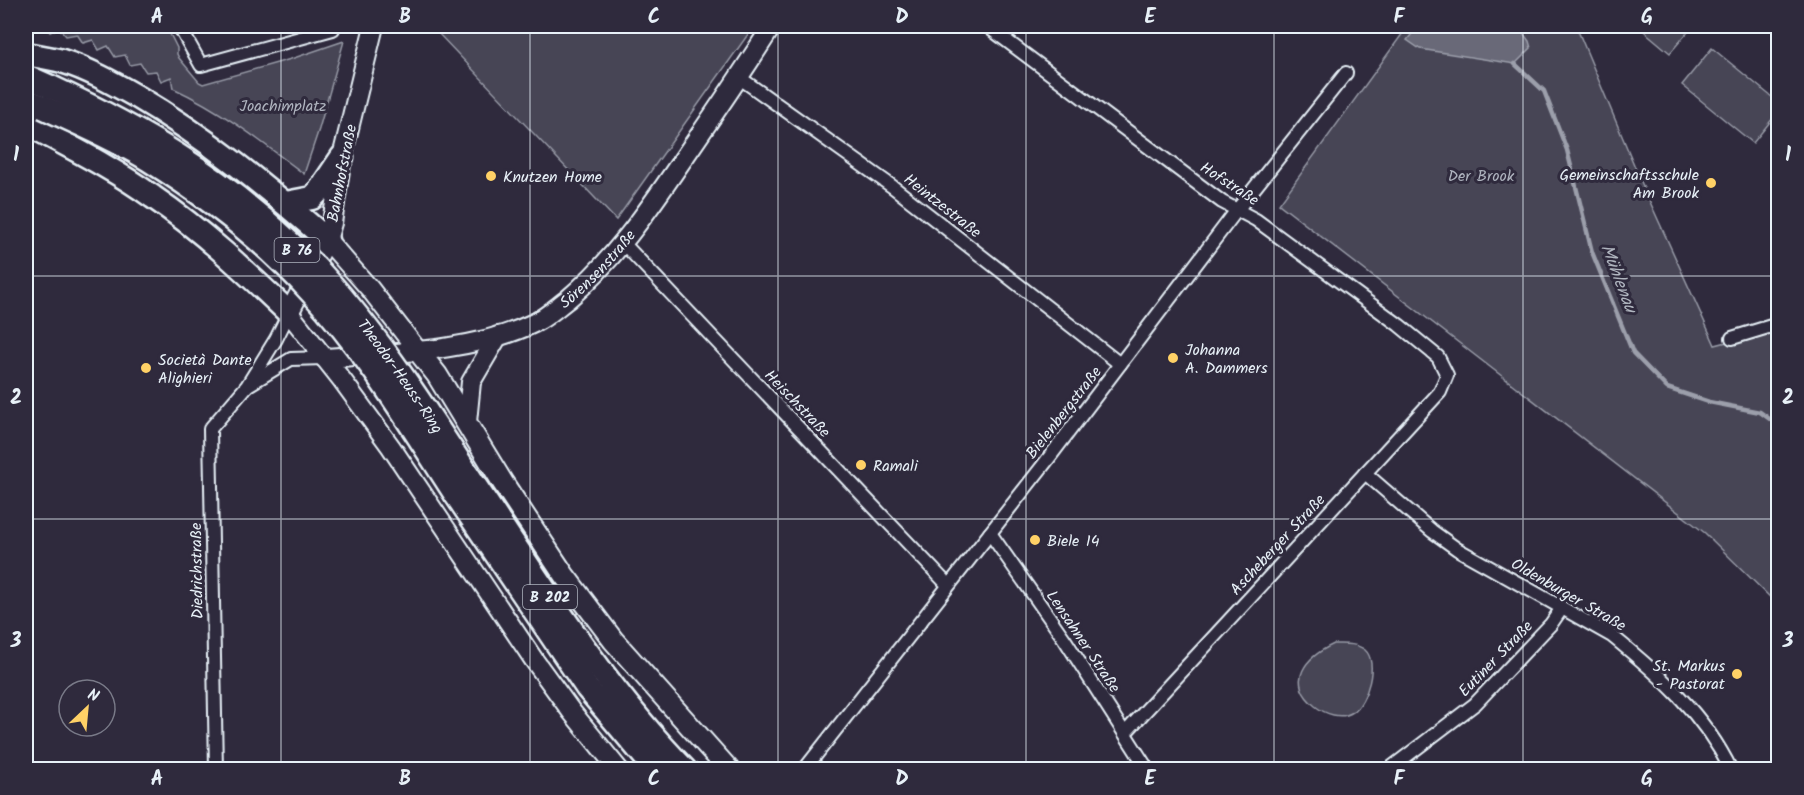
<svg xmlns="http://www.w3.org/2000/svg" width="1804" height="795" viewBox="0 0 1804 795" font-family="Kalam,sans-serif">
<rect width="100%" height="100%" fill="#2f2a3d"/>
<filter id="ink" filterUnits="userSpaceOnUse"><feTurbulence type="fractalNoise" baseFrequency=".0167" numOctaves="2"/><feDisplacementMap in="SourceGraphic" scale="12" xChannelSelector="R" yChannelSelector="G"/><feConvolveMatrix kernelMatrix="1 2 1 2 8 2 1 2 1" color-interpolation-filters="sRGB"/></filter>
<g filter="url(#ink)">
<!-- green -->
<g fill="#464455" stroke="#979aa6" stroke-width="1.5">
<path d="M45,26H166L177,48V54L179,58L199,82L203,84L291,59L344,41L319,129L304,174C262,142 221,110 173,88L171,77L161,81L156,71L146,72L140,63L130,65L125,55L115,57L108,46L99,50L93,40L83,43L77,34L66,36L59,28L50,32Z"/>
<polygon points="441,26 754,26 616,220 437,32"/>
<polygon points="1408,26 1576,26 1645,191 1715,345 1778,329 1778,605 1705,533 1279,204"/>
<polygon points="1638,26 1693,26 1670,53"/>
<polygon points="1712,48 1778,102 1778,112 1753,143 1682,85"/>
<path d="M1334,644C1345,644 1356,643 1365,650C1379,662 1367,703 1353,712C1341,720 1325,714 1315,706C1285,681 1306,657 1334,644Z"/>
</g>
<!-- water -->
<polygon fill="#696978" stroke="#9c9fab" stroke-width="1.5" points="1418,26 1518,26 1529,41 1531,48 1515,64 1420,49 1407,40"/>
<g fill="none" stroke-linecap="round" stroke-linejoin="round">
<!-- stream -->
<polyline stroke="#9c9fab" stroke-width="4.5" points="1515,64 1544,91 1567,150 1592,252 1633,353 1667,388 1709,402 1760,412 1778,425"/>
<defs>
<g id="street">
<polyline points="179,26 201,65 333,29"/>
<polyline points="987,26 1222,202 1256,220 1399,325 1438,357 1447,375 1440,392 1125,733"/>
<polyline points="740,78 893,187 1120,364"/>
<polyline points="623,243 948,585"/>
<polyline points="1732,338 1778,324"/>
<polyline points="250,384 291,359 324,358"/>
<path d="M1365,473L1432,531L1457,549L1612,636C1659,674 1704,714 1731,770"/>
<polyline points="990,533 1065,640 1148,770"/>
<polyline points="216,770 210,429 247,386 276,339 289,313"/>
<polyline points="804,770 1045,463 1237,210 1346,73"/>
<polyline points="1388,770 1475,704 1551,624 1562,608"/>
</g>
<g id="secondary">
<polyline points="374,26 342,157 332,223 327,240 289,313 342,380 391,447 534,660 571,711 619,770"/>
<polyline points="327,240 370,289 418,351"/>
<path id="s1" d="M324,358C390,353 474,352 534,323C547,317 557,307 568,299C614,260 647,212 681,162C712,117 743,72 772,26"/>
<polyline points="467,422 471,382 498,336"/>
</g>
<polyline id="primary" points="418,351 437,375 503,483 564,575 613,640 729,770"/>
<g id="highway">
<path d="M26,54C37,56 50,58 62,61C88,69 113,83 136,96C206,137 267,187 327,240"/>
<polyline points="26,76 53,88"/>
<polyline points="26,100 43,107"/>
<path d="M26,123C68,146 113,168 153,197C203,231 246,272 289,313"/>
<polyline points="286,203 312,198 319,191 342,157"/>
<path d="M474,484C540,582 602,685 685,770"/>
<polyline points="456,495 587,688 656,770"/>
</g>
</defs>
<!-- street casing -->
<use href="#street" stroke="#e8f1f8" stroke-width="16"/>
<!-- secondary casing -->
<use href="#secondary" stroke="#e8f1f8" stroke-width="22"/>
<!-- primary casing -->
<use href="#primary" stroke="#e8f1f8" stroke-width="24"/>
<!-- highway casing -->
<use href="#highway" stroke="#e8f1f8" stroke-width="27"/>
<!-- street -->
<use href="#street" stroke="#2f2a3d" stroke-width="12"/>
<!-- secondary -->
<use href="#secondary" stroke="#2f2a3d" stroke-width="18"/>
<!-- primary -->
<use href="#primary" stroke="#2f2a3d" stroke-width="20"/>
<!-- highway -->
<use href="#highway" stroke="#2f2a3d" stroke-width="22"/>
<defs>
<g id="highway-bridge">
<path id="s2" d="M53,88C141,129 217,174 289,242C299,252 311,262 321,273C380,338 427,411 474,484"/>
<path d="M43,107C79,124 116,139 149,160C208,197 264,240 311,292C368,353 411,426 456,495"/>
</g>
</defs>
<!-- highway-bridge casing -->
<use href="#highway-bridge" stroke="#e8f1f8" stroke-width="27" stroke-linecap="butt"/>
<!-- highway-bridge -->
<use href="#highway-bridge" stroke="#2f2a3d" stroke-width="22"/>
</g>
</g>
<!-- grid -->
<path fill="none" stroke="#e8f1f8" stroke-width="1.5" stroke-opacity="0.55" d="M281,26V770M530,26V770M778,26V770M1026,26V770M1274,26V770M1523,26V770M26,276H1778M26,519H1778"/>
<!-- markers -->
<g fill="#ffd166" stroke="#2f2a3d" stroke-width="2">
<circle cx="491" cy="176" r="6"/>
<circle cx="1711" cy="183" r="6"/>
<circle cx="1173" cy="358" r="6"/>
<circle cx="146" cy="368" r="6"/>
<circle cx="861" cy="465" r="6"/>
<circle cx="1035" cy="540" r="6"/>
<circle cx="1737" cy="674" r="6"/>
</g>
<g text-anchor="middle" stroke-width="6" stroke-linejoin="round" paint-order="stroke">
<!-- shield labels -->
<g fill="#2f2a3d" stroke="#b0b5c0" stroke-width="1.5">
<rect x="274.5" y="238" width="45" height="24" rx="4.5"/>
<rect x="523" y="585" width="54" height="24" rx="4.5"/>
</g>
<g font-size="15" font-weight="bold" fill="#e8f1f8">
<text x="297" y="255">B 76</text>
<text x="550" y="602">B 202</text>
</g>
<!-- park labels -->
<g font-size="16" fill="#afb4bf" stroke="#2f2a3d">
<text x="283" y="111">Joachimplatz</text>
<text x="1481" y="181">Der Brook</text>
</g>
<!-- street labels -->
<g font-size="16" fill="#e8f1f8" stroke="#2f2a3d">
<text transform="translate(341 173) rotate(-79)" y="6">Bahnhofstraße</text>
<text transform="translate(1230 183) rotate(33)" y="6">Hofstraße</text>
<text transform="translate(943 205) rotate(38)" y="6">Heintzestraße</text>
<text dy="6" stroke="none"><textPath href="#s1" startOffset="298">Sörensenstraße</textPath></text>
<text dy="6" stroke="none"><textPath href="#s2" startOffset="458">Theodor-Heuss-Ring</textPath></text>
<text transform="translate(798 403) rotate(46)" y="6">Heischstraße</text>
<text transform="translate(1063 412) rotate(-52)" y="6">Bielenbergstraße</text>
<text transform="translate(1277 544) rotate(-47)" y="6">Ascheberger Straße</text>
<text transform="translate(196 571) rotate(-91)" y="6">Diedrichstraße</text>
<text transform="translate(1569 594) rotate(30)" y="6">Oldenburger Straße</text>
<text transform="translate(1084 641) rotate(56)" y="6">Lensahner Straße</text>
<text transform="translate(1495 658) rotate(-46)" y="6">Eutiner Straße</text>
</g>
<!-- poi labels -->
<g font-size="16" fill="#e8f1f8" stroke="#2f2a3d" text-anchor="start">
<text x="1699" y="180" text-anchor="end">Gemeinschaftsschule<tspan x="1699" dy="18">Am Brook</tspan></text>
<text x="503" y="182">Knutzen Home</text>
<text x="1185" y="355">Johanna<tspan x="1185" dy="18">A. Dammers</tspan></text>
<text x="158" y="365">Società Dante<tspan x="158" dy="18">Alighieri</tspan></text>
<text x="873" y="471">Ramali</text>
<text x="1047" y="546">Biele 14</text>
<text x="1725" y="671" text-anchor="end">St. Markus<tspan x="1725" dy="18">- Pastorat</tspan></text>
</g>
<!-- water labels -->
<g font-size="18" font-style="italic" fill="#afb4be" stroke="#2f2a3d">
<text transform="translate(1619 278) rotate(69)" y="6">Mühlenau</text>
</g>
</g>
<!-- margin -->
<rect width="1804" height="795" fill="none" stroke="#2f2a3d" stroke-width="66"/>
<!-- north arrow -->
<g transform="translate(87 708) rotate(26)"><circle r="28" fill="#2f2a3d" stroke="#797a88" stroke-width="1.5"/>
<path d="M0-4.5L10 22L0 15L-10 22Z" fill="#ffd166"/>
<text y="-9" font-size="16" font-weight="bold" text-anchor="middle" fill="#e8f1f8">N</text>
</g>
<rect x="33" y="33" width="1738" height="729" fill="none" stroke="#e8f1f8" stroke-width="2"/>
<g font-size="20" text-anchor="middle" font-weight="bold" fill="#e8f1f8">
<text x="157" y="23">A</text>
<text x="405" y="23">B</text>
<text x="654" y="23">C</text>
<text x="902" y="23">D</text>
<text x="1150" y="23">E</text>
<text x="1399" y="23">F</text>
<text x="1647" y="23">G</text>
<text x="16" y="161">1</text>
<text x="1788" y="161">1</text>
<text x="16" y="404">2</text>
<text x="1788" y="404">2</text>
<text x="16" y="647">3</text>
<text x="1788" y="647">3</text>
<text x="157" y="785">A</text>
<text x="405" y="785">B</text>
<text x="654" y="785">C</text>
<text x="902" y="785">D</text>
<text x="1150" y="785">E</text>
<text x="1399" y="785">F</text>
<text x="1647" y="785">G</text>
</g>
</svg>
